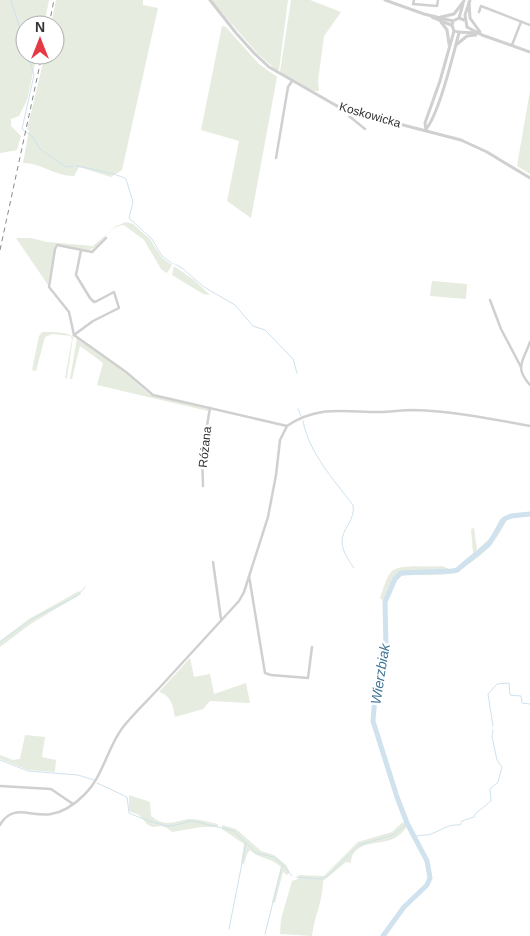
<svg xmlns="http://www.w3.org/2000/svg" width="530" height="936" viewBox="0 0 530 936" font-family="Arial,sans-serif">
<rect width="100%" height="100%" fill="#fff"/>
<!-- green -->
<g fill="#e6ecdf">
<polygon points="0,0 49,0 44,25 25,25 25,55 37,55 27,100 19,116 11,119 11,126 21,136 17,150 0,153"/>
<path d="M56,0H143V5L158,8L122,170L111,177L79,167L74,176C55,176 41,163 23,163L29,130L27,129L45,55H55V25H51Z"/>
<polygon points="211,0 288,0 279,70 276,70 257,53"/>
<polygon points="291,0 310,0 341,12 324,36 318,81 319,91 314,91 280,72"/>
<polygon points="222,26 226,27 259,64 277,77 251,218 227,201 239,141 201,130"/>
<polygon points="530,91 530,174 517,166"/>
<path d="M126,222L133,224L150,239L162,258L172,265L167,273L161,269L144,240L124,225C109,226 103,243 90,250L55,245L48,285L16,238H31L47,242L93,246L116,226Z"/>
<polygon points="174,266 194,280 210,295 203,294 172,275"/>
<polygon points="432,281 467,284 466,299 430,296"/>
<path d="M47,332C56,332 67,332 73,337L67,378H65L72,339L71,336L53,334L45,337L36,371L32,370L39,336L42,332Z"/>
<polygon points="77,338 124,372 149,394 208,409 208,411 97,385 103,363 80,346 72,379 70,379"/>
<path d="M500,519L507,520C495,542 487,553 465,566L459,565L473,553L471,529L474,528L477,550L491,537Z"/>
<path d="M442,566L449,569L455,568L461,571C441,578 418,573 398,576L384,601L380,598C383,590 386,578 391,572C400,563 430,568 442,566Z"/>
<polygon points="79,591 81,594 32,623 0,647 0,641 29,619"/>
<path d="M190,658L194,677L210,674L214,694L246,683L250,703L210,701L203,709L175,717C173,706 171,695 159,692Z"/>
<polygon points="25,735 45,737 42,757 56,760 55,772 28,770 0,759 0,755 13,760 20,759"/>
<path d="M129,795L150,802L151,816C166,828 174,821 189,819C198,819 209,822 218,824V827H201L172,832L167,828L161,826L153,827L148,825L139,815L129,811Z"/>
<path d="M403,822L407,827C404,830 400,835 395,838C380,846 352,839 351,863L346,862L323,881C323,901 314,917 312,936L280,934L281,919L292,881L298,879L299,875L324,876L358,842L392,832Z"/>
<path d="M222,825L236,829L261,851L274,855L286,865L290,872L287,875L283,872L275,903L272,902L281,867C270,857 259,859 250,850L247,854L244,864L241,863L244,844L222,829Z"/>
</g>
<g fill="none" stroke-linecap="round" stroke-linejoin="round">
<!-- stream -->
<g stroke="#cfe2ee" stroke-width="1">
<polyline points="11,0 25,45"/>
<polyline points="28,55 34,75 22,129 32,136 40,149 66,167 73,166"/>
<path d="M76,166C84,167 122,175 126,179L133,202L129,218L152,239L162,256L173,264"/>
<polyline points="175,264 182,268 204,287 235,305 253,326 265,330 293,359 297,373"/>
<polyline points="298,409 301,416"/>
<path d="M303,421C309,453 334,480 353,505C356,520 341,529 342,543C343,552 349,561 354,568"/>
<polyline points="0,642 32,619 77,596 85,587"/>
<polyline points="493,726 488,694 497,684 509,683 510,695 521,696 522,703 530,704"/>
<polyline points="0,760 28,771 78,775 94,780"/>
<path d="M97,783L127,797L129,813C135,816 165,827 170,826C178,826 184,821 193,821L234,831L256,853L273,857L279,861L292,876"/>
<path d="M415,837C420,834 425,836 431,834C442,830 448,824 460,825L462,821L474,817L475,814L491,801L490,789L498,782L502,767L497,760L492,737L493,730"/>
<polyline points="296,877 321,879 328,876 359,845 393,835 407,823"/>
<polyline points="229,929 246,843"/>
<polyline points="265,934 282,866"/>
</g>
<!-- river -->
<polyline stroke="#cfe2ee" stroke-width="5" points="383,936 404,907 427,885 430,878 427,861 407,823 397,797 373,721 376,684 386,648 385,602 395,579 401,573 453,571 457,570 489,544 504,519 511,516 530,514"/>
<!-- minor -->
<g stroke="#d0d0d0" stroke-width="2.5">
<polyline points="414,0 413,4 437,6 438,0"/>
<polyline points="479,12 481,6 530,25"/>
<polyline points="512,45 521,22"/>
<polyline points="348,111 349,116 365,129"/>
<polyline points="276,158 288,87 292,81"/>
<polyline points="490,300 501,329 521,367"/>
<polyline points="74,335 126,372 153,395 287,426"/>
<polyline points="74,335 69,312 49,287 55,249 57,245 92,252 106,238"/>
<polyline points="74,335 93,321 119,308 114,292 97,301 94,302 90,298 76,275 81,250"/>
<path d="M530,342C523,362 514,367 530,385"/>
<polyline points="203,486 202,454 210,408"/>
<polyline points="213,562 221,619"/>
<polyline points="249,576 265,673 271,675 308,678 312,647"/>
<polyline points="0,786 51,789 73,804"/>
<path d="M0,825C13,802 32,818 51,814C64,812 75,804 84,795C103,777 107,748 123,727C135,712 149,699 162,685C188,657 213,629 239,601L244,592L268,517L276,475L280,440L287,426C318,405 344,412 379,412C390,412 402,410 413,410C452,411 492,419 530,426"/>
</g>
<!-- tertiary -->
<g stroke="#d0d0d0" stroke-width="3">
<polyline points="210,0 236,33 254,53 269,67 337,106 353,112 461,140 487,152 530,178"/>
<polyline points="385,0 424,14 453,21"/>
<polyline points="469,2 470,18 480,32"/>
<polyline points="432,17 451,25"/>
<polyline points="441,17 454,14 464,1"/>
<polyline points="459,18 463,4"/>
<path d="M464,20L459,18L453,21L452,25L454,31C458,33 469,32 476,33"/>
<polyline points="441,22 447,30 449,44"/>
<polyline points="467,27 482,35 530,52"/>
<polyline points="467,27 465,15 470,0"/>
<polyline points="456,45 467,36 476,35"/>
<path d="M426,129C439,114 453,55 459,33"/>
<polyline points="426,130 425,123 440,81 454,31"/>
</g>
<!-- rail -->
<g stroke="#888" stroke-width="1" stroke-dasharray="5 4" stroke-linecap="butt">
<polyline points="49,25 54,0"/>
<polyline points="0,250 42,55"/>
</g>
</g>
<g text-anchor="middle" stroke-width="5" stroke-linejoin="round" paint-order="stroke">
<!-- street labels -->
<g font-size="12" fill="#333" stroke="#fff">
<text transform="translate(370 115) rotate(16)" y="4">Koskowicka</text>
<text transform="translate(205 447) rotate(-84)" y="4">Różana</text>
</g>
<!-- water labels -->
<g font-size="14" font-style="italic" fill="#3f7597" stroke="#fff">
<text transform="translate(380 674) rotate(-81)" y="5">Wierzbiak</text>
</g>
</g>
<!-- north arrow -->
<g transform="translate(40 40)"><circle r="24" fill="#ffffff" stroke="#adadad"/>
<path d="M0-4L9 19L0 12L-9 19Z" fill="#e63946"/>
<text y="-8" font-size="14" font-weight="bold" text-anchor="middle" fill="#333333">N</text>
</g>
</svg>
